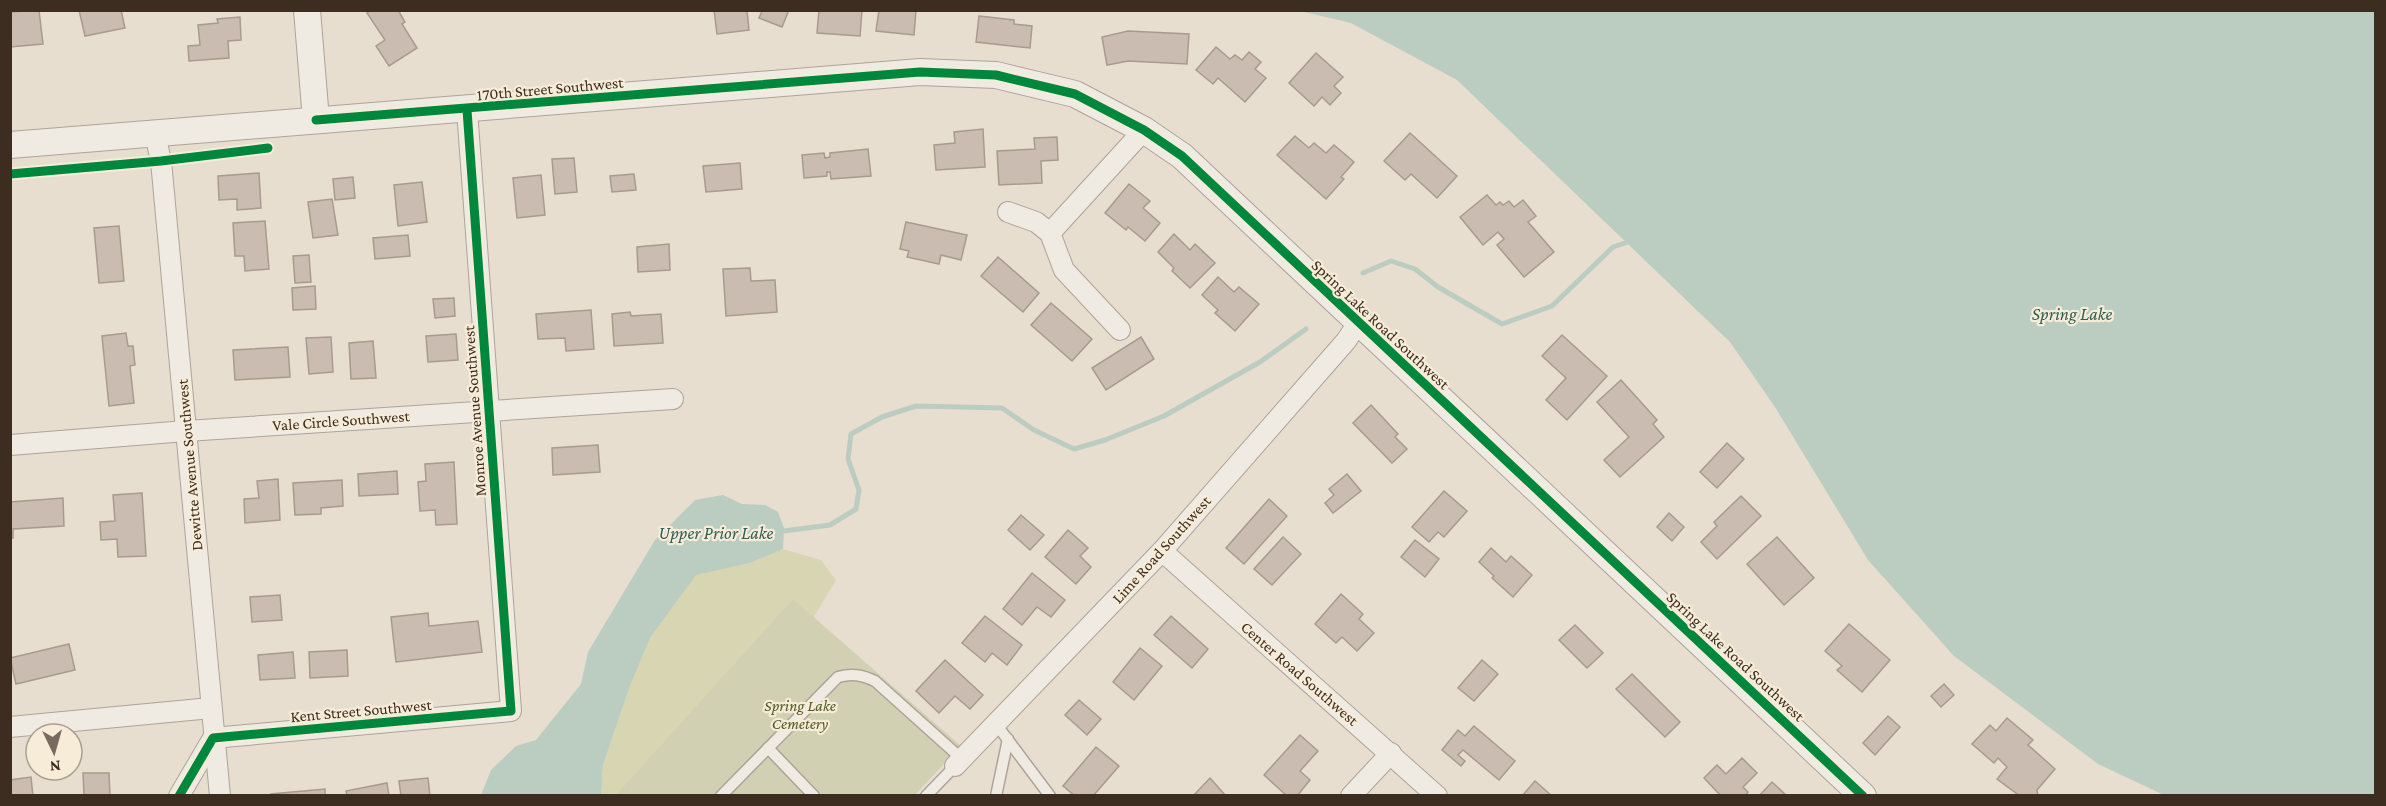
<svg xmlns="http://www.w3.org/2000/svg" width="2386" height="806" viewBox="0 0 2386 806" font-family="'Crimson Pro',serif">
<rect width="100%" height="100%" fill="#e7ded0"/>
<!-- green -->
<polygon fill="#d8d6b2" points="783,549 821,560 836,580 803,635 657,795 601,796 603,765 630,686 650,638 696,574 750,563"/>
<!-- cemetery -->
<polygon fill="#d2d0b2" points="793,599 961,746 915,795 615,796"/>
<!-- water -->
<g fill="#bbccc1">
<polygon points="1300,11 2375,11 2375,795 2164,795 2098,764 1954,656 1868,560 1775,407 1730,342 1457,80 1351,23"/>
<polygon points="723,495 742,504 765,505 778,512 784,528 783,549 750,563 696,575 650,638 630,686 603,765 601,795 481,795 491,770 516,746 536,740 581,684 588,652 655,540 695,500"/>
</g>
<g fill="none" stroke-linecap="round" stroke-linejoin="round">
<!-- stream -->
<g stroke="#bbccc1" stroke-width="5">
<polyline points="1363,273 1391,261 1415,269 1438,287 1502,324 1552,306 1613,247 1631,241"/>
<polyline points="776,532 830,525 856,509 859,490 848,459 851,434 882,417 916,406 1002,408 1034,430 1074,449 1105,440 1164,416 1260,362 1306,329"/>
</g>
</g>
<!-- building -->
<g fill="#cbbcb1" stroke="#a89a8f" stroke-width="1.5">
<polygon points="39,10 43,44 10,47 10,12"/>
<polygon points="79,10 121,10 125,28 85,36"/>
<polygon points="371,10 398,10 405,22 402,24 417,48 389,66 376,46 385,40 367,13"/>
<polygon points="714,10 747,10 749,30 717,34"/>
<polygon points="759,10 789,10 782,27 759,18 762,11"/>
<polygon points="819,10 862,11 860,36 817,33"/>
<polygon points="879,10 916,10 914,35 876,31"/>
<polygon points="979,16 1014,20 1014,24 1032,26 1030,48 976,42"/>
<polygon points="240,17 241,40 228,41 229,58 189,61 188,46 200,45 198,25 218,23 217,19"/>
<polygon points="1128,31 1189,34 1187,64 1128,61 1107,65 1102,37"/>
<polygon points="1216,47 1230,59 1235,55 1242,60 1249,52 1261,62 1255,69 1266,78 1245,102 1218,78 1213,84 1196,70"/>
<polygon points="1316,53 1343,77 1334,86 1341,93 1330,105 1322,97 1314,106 1289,83"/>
<polygon points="983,129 985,167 936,170 934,145 955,143 954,132"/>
<polygon points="1410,133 1457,176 1437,198 1411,174 1405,180 1384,161"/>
<polygon points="1295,136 1309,148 1314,143 1326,153 1334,145 1354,162 1341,177 1344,179 1326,199 1277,155"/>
<polygon points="1057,137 1058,160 1041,161 1042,183 999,185 997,151 1035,149 1034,138"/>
<polygon points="868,149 871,176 831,179 830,172 827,172 827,176 804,178 802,155 824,153 825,158 830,157 830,153"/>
<polygon points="574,158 577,192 555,194 552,159"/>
<polygon points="740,163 742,189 706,192 703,166"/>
<polygon points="259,173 261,208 237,210 237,199 219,200 218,176"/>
<polygon points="634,174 636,190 612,192 610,176"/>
<polygon points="541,175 545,215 517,218 513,178"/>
<polygon points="353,177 355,198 335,200 333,179"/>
<polygon points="422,182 427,222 398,226 394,185"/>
<polygon points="1129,184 1150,201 1143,208 1160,223 1145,241 1128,227 1126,230 1105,213"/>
<polygon points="1487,195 1496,205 1500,202 1503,205 1509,201 1514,207 1523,200 1536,216 1528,222 1554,252 1524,277 1497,245 1504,239 1498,232 1483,245 1460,217"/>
<polygon points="332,199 338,235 313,238 308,202"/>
<polygon points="265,221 269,269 245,271 244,256 235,256 233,223"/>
<polygon points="906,222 967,235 961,260 941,255 939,264 907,257 909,251 900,249"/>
<polygon points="119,226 124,281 99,283 94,228"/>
<polygon points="1174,234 1190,250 1195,244 1215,263 1190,288 1172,271 1174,268 1158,252"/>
<polygon points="408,235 410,256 375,259 373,238"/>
<polygon points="669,244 670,270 638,272 637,247"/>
<polygon points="309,255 311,282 295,283 293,256"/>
<polygon points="998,257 1039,293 1023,312 981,276"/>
<polygon points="750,268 751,281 775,280 777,312 726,316 723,269"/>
<polygon points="1218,277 1234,292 1239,287 1259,304 1235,331 1215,313 1218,310 1202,295"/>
<polygon points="315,286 316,309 293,310 292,288"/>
<polygon points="454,298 455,316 435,318 433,299"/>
<polygon points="1051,303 1092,339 1072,361 1031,325"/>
<polygon points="591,310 594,349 566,351 565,338 538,339 536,314"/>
<polygon points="630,312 631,316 661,314 663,343 614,346 612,314"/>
<polygon points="126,333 128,346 133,346 135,365 130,366 134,403 109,406 102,336"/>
<polygon points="456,334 458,360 428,362 426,336"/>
<polygon points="1562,335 1607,376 1567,420 1546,400 1566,378 1542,356"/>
<polygon points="331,337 333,372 309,374 306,338"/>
<polygon points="1141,337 1154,359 1106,390 1092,368"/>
<polygon points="373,341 376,378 351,379 349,343"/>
<polygon points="288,347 290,377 235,380 233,350"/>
<polygon points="1621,380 1657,420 1653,424 1664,437 1620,477 1604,460 1629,437 1597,402"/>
<polygon points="1371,405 1398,434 1395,437 1407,449 1392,463 1353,423"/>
<polygon points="1727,443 1744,459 1717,488 1700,472"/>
<polygon points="598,445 600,472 553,475 552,448"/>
<polygon points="454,462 457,524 436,525 435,510 420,511 418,482 426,481 425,464"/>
<polygon points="397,471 398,494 359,496 358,474"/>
<polygon points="1347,474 1361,491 1333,513 1325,503 1334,495 1329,489"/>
<polygon points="278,479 280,520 245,523 244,499 259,498 257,481"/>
<polygon points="342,480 343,506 321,508 321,514 295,515 293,483"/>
<polygon points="1444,491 1467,511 1444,537 1438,532 1429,542 1412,527"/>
<polygon points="142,493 146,556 118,557 117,539 101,540 100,522 115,521 113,495"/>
<polygon points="1741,496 1761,516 1717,559 1701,542 1717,526 1714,522"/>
<polygon points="63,498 64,526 13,529 13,538 10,538 10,502"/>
<polygon points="1269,499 1287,516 1244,564 1226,548"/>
<polygon points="1669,513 1684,527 1672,541 1657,527"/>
<polygon points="1021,515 1044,535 1030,550 1008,530"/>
<polygon points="1068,530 1088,548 1080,556 1091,567 1076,584 1045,557"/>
<polygon points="1283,537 1301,554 1272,585 1254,569"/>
<polygon points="1777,537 1814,578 1784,605 1747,564"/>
<polygon points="1415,540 1439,559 1425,577 1401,557"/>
<polygon points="1491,548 1506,562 1511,556 1532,575 1513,597 1492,578 1494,576 1479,562"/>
<polygon points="1032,573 1065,600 1051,617 1037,607 1022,625 1003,609"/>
<polygon points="1341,594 1363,614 1359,619 1374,633 1357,651 1342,637 1336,643 1315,624"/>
<polygon points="280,595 282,620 252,622 250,597"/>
<polygon points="428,613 429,626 478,621 482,652 396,662 391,617"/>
<polygon points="985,616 1022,645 1007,665 992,653 985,662 962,643"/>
<polygon points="1171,616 1208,649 1192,668 1154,635"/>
<polygon points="1849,624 1890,660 1862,692 1837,670 1842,666 1825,651"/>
<polygon points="1575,625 1603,653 1587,668 1559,640"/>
<polygon points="69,644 75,670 16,684 10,658"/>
<polygon points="1140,648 1162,666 1134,700 1113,682"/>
<polygon points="347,650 348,676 310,678 309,652"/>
<polygon points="293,652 295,678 260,680 258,655"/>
<polygon points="945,660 983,695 970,709 955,696 939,713 916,691"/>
<polygon points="1482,660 1498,674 1474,701 1458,688"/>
<polygon points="1632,674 1680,722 1665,737 1616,689"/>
<polygon points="1944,684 1954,695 1941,707 1931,696"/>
<polygon points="1079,700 1101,719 1087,735 1065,715"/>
<polygon points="1888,716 1900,727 1875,755 1863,743"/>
<polygon points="2007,718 2033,740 2028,745 2055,769 2037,790 2038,796 2020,796 1997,779 2007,767 1998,758 1994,763 1972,744 1990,725 1996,731"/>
<polygon points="1474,726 1515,761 1499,780 1463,750 1458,755 1465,761 1461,766 1442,750 1458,730 1465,736"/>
<polygon points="1300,735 1318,751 1300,771 1310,780 1297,796 1287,796 1264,775"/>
<polygon points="1096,747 1119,766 1093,796 1075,796 1063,786"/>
<polygon points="1742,758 1757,773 1743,787 1748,792 1745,796 1721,796 1704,778 1717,765 1726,774"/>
<polygon points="83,773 109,773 110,796 84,796"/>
<polygon points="31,777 33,796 10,796 10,780"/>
<polygon points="428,778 430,796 401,796 399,781"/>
<polygon points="1210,778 1226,796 1193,796"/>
<polygon points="1535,781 1552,796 1522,796"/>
<polygon points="1772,782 1787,796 1759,796"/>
<polygon points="387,783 389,796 347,796 346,791"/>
<polygon points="325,789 325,796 272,796 271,794"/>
</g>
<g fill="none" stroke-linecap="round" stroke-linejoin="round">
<defs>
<g id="service">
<polyline points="996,724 1050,796"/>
<polyline points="768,748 814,796"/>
<path d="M721,796L838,677C852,673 862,675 875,681L963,760"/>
<polyline points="926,796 955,766"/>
<polyline points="996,796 1008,739"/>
</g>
<g id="minor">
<polyline points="155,134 161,161 220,796"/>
<polyline points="1008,212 1036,222 1050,233 1064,270 1120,330"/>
<polyline points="1050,233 1144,130"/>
<polyline points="10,445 186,431 673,399"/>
<polyline points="1162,551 1437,796"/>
<polyline points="10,727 211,708"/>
<polyline points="955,766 1162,551 1346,341 1358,323"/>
<polyline points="179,796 213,738 511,711 467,110"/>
<polyline points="1351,796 1391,753"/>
</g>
<g id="tertiary">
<polyline points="307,10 316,120"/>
<polyline points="10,145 920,72 996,75 1075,94 1144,130 1182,156 1863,796"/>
</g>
</defs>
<!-- service casing -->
<use href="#service" stroke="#ada499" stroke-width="13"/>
<!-- minor casing -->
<use href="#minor" stroke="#ada499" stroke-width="22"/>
<!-- tertiary casing -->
<use href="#tertiary" stroke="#ada499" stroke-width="28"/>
<!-- service -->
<use href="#service" stroke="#efeae2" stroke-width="10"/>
<!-- minor -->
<use href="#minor" stroke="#efeae2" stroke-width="20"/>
<!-- tertiary -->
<use href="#tertiary" stroke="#efeae2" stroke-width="26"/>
<defs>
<g id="cycleway">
<polyline points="316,120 920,72 996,75 1075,94 1144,130 1182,156 1863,796"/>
<polyline points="10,174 161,161 268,148"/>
<polyline points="179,796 213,738 511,711 467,110"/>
</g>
</defs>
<!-- cycleway casing -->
<use href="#cycleway" stroke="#f7ecd7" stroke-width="13"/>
<!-- cycleway -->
<use href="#cycleway" stroke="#00873e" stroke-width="9"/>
</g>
<g text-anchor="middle" stroke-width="4.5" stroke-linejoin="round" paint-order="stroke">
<!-- street labels -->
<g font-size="16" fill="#3d2c20" stroke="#f7ecd7">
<text transform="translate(550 88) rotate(-5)" y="6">170th Street Southwest</text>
<text transform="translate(1381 324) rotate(43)" y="6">Spring Lake Road Southwest</text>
<text transform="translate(474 411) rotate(-94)" y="6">Monroe Avenue Southwest</text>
<text transform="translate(341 420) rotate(-4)" y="6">Vale Circle Southwest</text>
<text transform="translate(189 465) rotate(-95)" y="6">Dewitte Avenue Southwest</text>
<text transform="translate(1161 549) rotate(-48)" y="6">Lime Road Southwest</text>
<text transform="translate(1736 656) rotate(43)" y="6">Spring Lake Road Southwest</text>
<text transform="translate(1300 673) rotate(41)" y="6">Center Road Southwest</text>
<text transform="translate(361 710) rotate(-5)" y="6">Kent Street Southwest</text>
</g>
<!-- park labels -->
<g font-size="16" font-style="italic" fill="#505a26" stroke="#f7ecd7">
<text x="800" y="711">Spring Lake<tspan x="800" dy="18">Cemetery</tspan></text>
</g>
<!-- water labels -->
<g font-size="18" font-style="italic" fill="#2f5d57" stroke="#f7ecd7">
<text x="2072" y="320">Spring Lake</text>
<text x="716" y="539">Upper Prior Lake</text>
</g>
</g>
<!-- border -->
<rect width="2386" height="806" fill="none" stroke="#3d2c20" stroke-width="24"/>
<!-- north arrow -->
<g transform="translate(54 752) rotate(175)"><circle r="28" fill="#f7ecd7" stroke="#ad9f8e" stroke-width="1.5"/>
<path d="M0-4.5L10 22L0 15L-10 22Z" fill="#786a5e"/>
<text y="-9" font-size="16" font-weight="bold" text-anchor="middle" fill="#3d2c20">N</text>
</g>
</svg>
